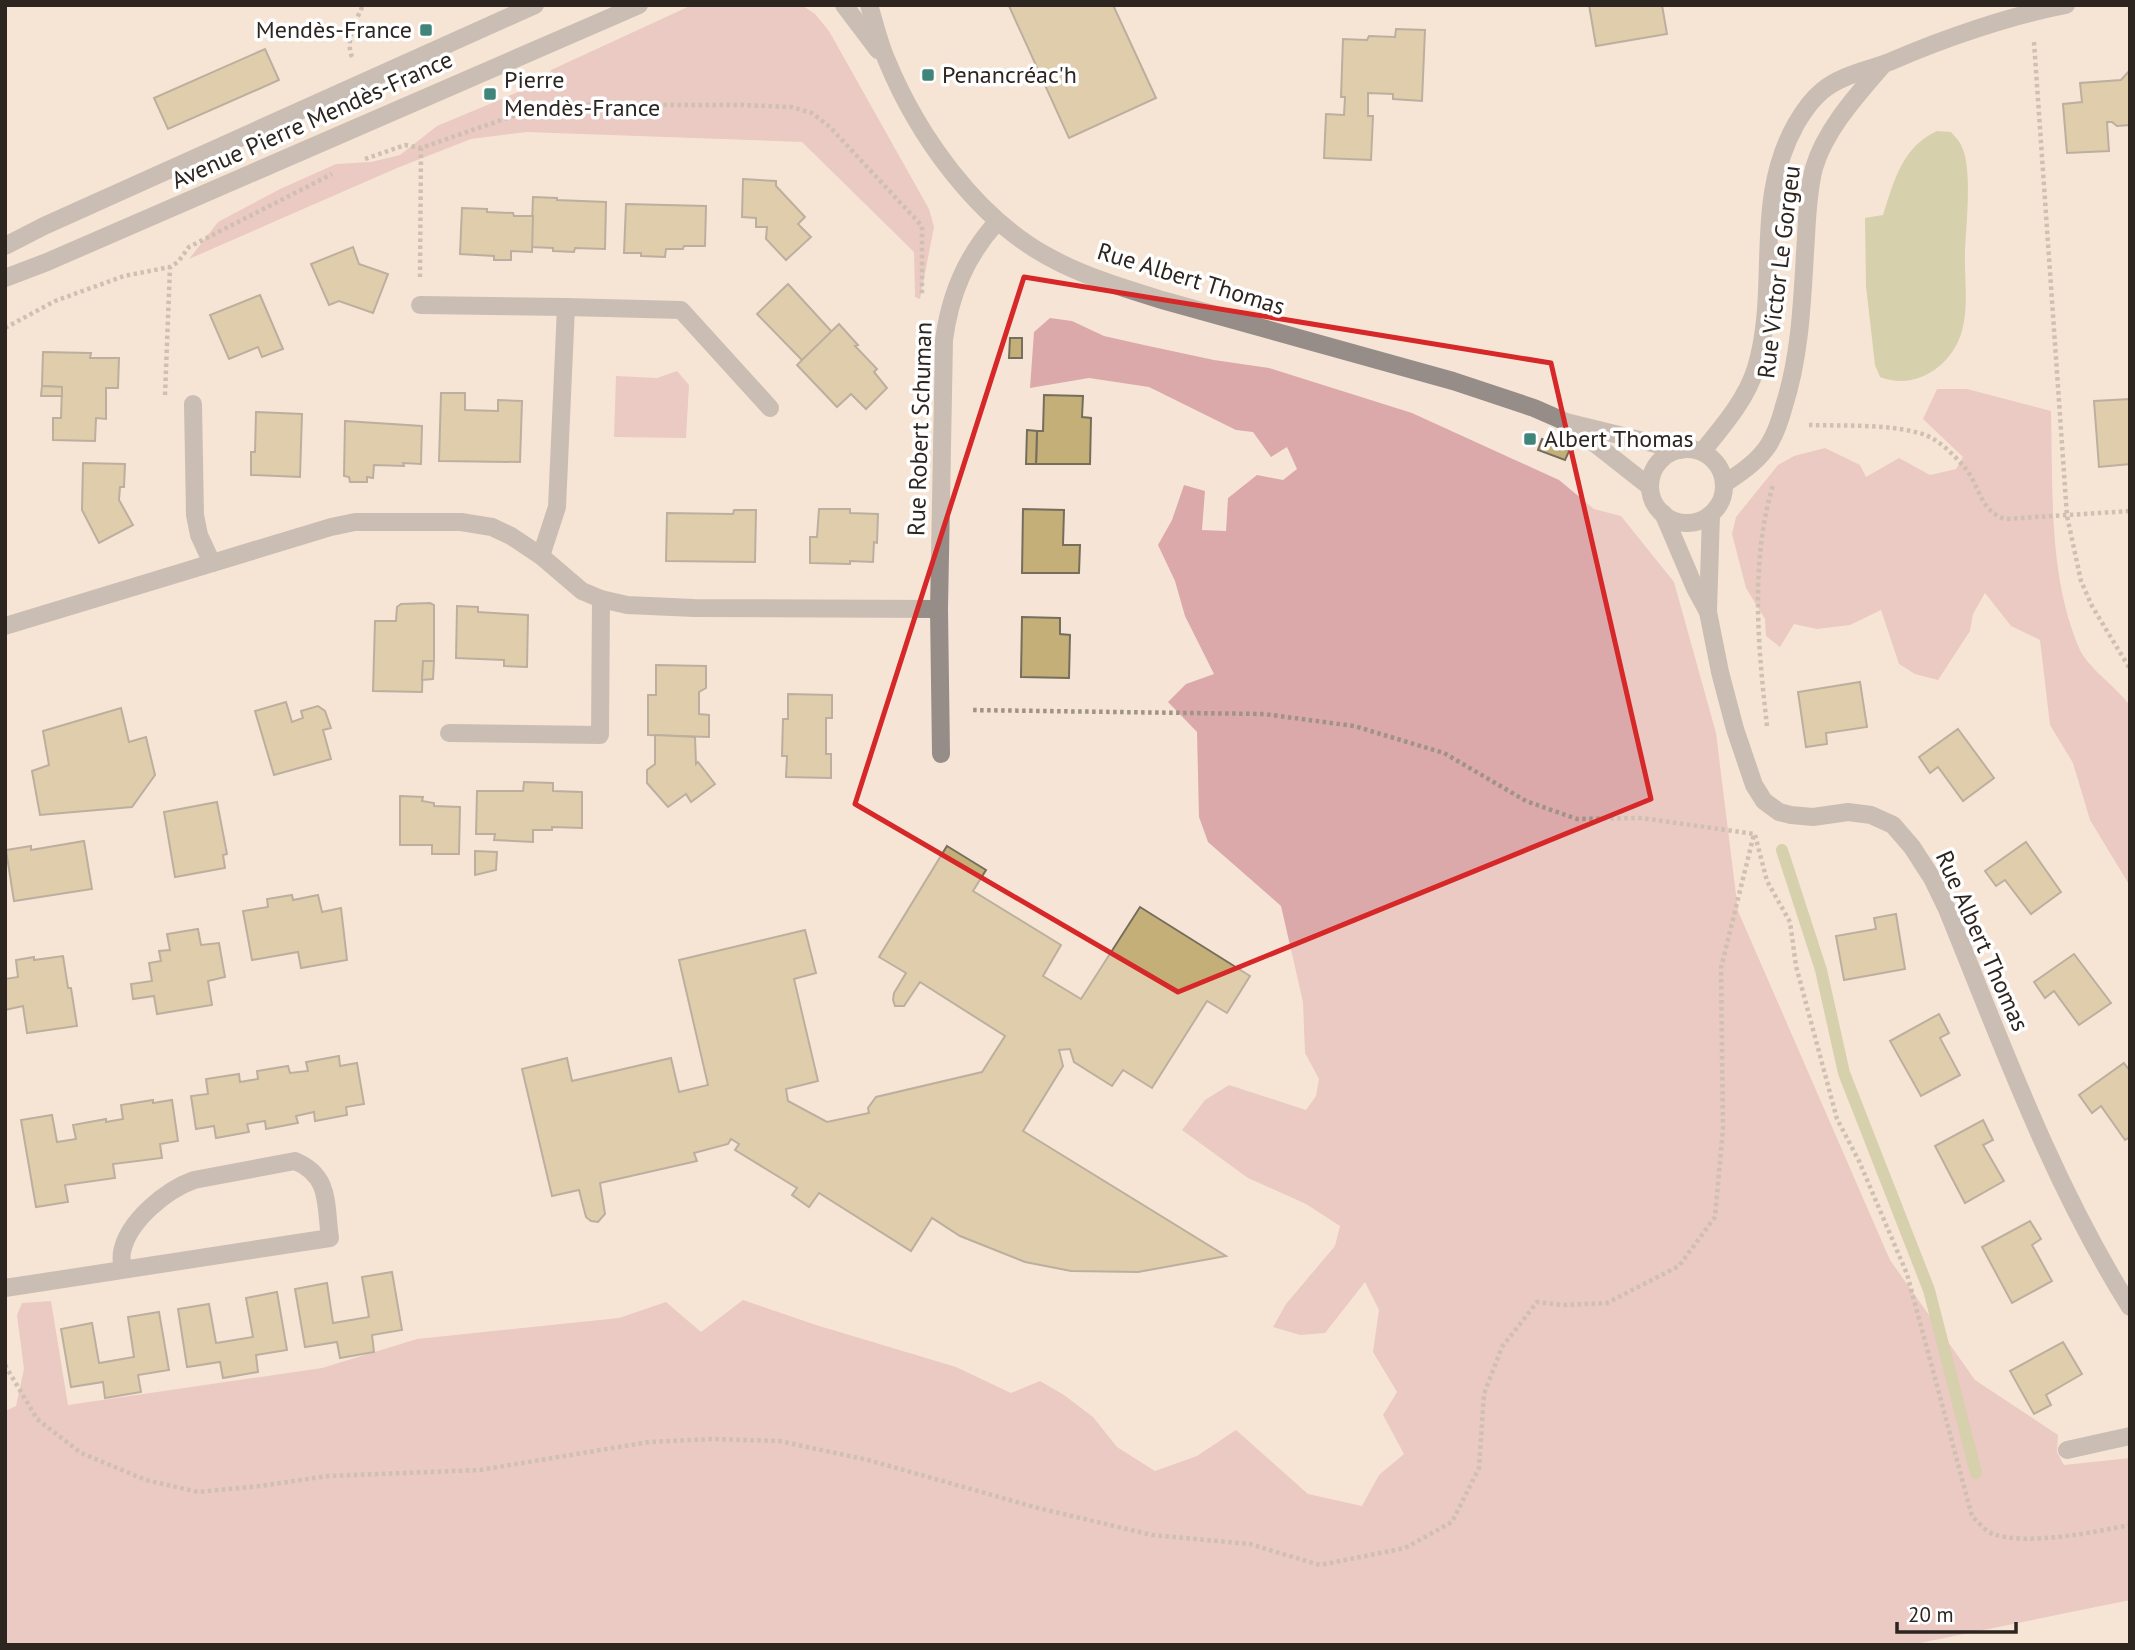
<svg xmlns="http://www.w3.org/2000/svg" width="2135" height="1650" viewBox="0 0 2135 1650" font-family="'PT Sans',sans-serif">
<rect width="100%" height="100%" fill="#f6e5d6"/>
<!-- green -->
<g fill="#dca9aa">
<polygon points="692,5 802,5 815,14 829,31 929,209 934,227 920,299 915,297 914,252 802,142 526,132 471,139 397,168 189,259 218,222 280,189 336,164 371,162 400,155 437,126 547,80 551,70"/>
<polygon points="1050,318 1072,321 1104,336 1144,345 1214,360 1269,368 1412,413 1559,480 1594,509 1621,516 1674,582 1716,733 1738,911 1890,1260 1975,1380 2058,1435 2057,1452 2064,1465 2130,1458 2130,1600 1910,1645 5,1645 5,1411 16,1406 24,1369 17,1315 22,1303 51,1301 68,1405 322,1368 417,1339 619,1318 666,1302 701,1332 743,1300 816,1325 956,1367 1011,1393 1040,1381 1064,1395 1093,1417 1117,1447 1155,1471 1197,1456 1236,1430 1308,1494 1362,1506 1379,1475 1404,1454 1383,1415 1397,1392 1373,1352 1379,1310 1365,1282 1325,1333 1300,1335 1273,1327 1286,1304 1335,1246 1340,1226 1306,1204 1248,1178 1182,1130 1205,1100 1229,1085 1306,1110 1316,1096 1319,1079 1305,1053 1303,1002 1281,906 1208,842 1199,817 1197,732 1168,702 1186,684 1214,674 1185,616 1175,581 1158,545 1172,520 1184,485 1205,491 1202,530 1226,531 1228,498 1257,475 1283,480 1297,469 1287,447 1271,457 1253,432 1236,430 1149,387 1089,378 1030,388 1034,332"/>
<polygon points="677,371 689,385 686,438 614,437 616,376 657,378"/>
<path d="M1937,389H1967L2051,411C2053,489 2048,577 2080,650C2088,668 2118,688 2130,706V886L2090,820L2073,763L2050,725L2040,640L2011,626L1985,593L1973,614L1970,631L1938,680L1915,674L1899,664L1881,610L1850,625L1817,629L1794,624L1780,647L1766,636L1765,619L1746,588L1732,534L1736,517L1778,465L1794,456L1825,448L1860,465L1866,477L1899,458L1930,475L1956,469L1963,457L1923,419Z"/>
</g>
<!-- water -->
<path fill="#b1b57d" d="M1937,131L1951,132C1954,136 1959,140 1961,145C1973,167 1966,224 1965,251C1964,277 1969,305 1962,331C1952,366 1916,391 1880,377L1875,365L1866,286L1865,218L1883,215C1894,181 1902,147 1937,131Z"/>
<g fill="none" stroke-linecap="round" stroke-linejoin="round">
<!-- stream -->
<polyline stroke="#b1b57d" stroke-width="12" points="1782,850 1821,970 1844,1073 1929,1290 1976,1473"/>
</g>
<!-- building -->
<g fill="#c5af79" stroke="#766e5d" stroke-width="2">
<polygon points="1113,5 1156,98 1069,138 1009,6"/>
<polygon points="1589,5 1662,5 1667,34 1596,46"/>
<polygon points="1396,29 1425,30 1422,101 1393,99 1393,94 1368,93 1368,116 1373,116 1371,160 1324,158 1326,114 1344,115 1345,97 1341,97 1343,39 1367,40 1369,36 1395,37"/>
<polygon points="265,49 279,80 168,129 154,98"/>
<polygon points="2130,70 2130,125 2117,126 2112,122 2107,122 2109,151 2067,153 2063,104 2082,102 2080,83 2121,80"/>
<polygon points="743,179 776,181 776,186 805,217 798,224 811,237 786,260 766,239 767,227 756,227 756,218 742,217"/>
<polygon points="533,197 557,198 557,200 606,202 605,249 575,248 574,252 553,251 553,248 531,247"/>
<polygon points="626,204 706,206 705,246 684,246 683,249 666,249 665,257 641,256 641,253 624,253"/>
<polygon points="462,208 487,209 487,212 513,213 514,216 533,216 532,252 511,251 511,260 494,260 494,256 460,254"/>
<polygon points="353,247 359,264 388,274 373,313 339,301 329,305 311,264"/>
<polygon points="788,284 832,332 802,360 757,314"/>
<polygon points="260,295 283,349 262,357 258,347 229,359 210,315"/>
<polygon points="839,324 858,345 855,346 877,369 874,372 887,388 866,409 851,394 837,407 797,365"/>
<polygon points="1010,338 1022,338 1022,358 1009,358"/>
<polygon points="43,352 91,353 90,358 119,358 118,388 106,388 106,419 96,418 95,441 53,440 53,418 61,418 62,387 42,386"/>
<polygon points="42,386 62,387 62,396 41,396"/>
<polygon points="441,393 465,393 465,410 498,411 498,400 522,401 520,462 439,461"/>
<polygon points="1044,395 1083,396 1082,417 1091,418 1090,464 1036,464 1037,431 1043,431"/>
<polygon points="2130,399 2130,464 2099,467 2094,401"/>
<polygon points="256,412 302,414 300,477 251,475 251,452 255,452"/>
<polygon points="345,421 422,426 421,464 403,463 404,466 374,465 373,478 367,477 367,482 350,482 349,477 344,476"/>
<polygon points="1027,430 1037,431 1036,464 1026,464"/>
<polygon points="1542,439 1570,449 1565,460 1538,450"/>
<polygon points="83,463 125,464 124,487 120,487 119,500 133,525 99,543 82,510"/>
<polygon points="819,509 850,509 850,513 878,514 877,543 874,542 873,562 850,561 850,564 810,563 810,537 817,537"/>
<polygon points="1023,509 1064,510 1063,545 1080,545 1079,573 1022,573"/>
<polygon points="734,510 756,510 755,562 666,561 667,513 733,514"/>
<polygon points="430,603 434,605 434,661 423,661 422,692 373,691 375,621 396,621 397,607 401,604"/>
<polygon points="457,606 478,607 478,612 528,615 527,667 504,666 504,660 456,658"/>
<polygon points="1022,617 1060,618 1060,634 1070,635 1069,678 1021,677"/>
<polygon points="423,661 434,661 433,679 422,680"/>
<polygon points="656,665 706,666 706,688 699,692 699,714 709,715 709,737 648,735 648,695 656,695"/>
<polygon points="1860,682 1867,727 1826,733 1827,744 1806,747 1798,692"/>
<polygon points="788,694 832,695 832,718 826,718 826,754 831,754 831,778 786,777 787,756 782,756 783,719 788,719"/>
<polygon points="286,702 292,722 303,718 301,711 318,706 325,711 331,728 323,730 331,759 274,775 255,711"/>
<polygon points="121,708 129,742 146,737 155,775 132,807 40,815 32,771 49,765 43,731"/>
<polygon points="1958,729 1994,778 1963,801 1938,767 1930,773 1919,757"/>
<polygon points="655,735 695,737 696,764 698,762 715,784 691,802 686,794 668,807 647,783 647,770 655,764"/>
<polygon points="524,782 553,783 553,791 582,792 582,828 552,827 552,830 533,830 533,842 494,840 495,834 476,834 477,791 523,791"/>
<polygon points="400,796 423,797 422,801 434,803 434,806 460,807 459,854 432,854 432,845 400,845"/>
<polygon points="217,802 227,854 223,855 225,868 175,877 164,812"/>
<polygon points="84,841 92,889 14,901 6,850 31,846 31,850"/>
<polygon points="2026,842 2061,892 2031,914 2005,880 1996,886 1985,871"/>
<polygon points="947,846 986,870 973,891 1061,945 1043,976 1081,999 1140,907 1250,976 1227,1013 1207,1001 1152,1088 1123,1070 1112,1086 1074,1062 1070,1049 1059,1050 1063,1066 1023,1131 1226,1256 1138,1272 1071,1271 1025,1262 960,1236 932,1218 911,1251 819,1193 809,1207 792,1195 797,1188 735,1150 739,1144 731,1139 728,1144 694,1153 697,1161 600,1183 605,1214 598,1222 591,1221 586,1217 579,1190 552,1196 522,1069 567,1058 572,1081 671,1058 679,1092 708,1085 679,960 805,930 816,973 794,979 818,1081 786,1089 788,1101 827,1122 869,1113 868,1108 876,1097 982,1072 1005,1036 920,982 904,1006 895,1006 893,1000 894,993 906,973 879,957"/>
<polygon points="475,851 497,852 496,870 475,875"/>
<polygon points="292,895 293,900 318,895 322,912 341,908 347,960 301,968 298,952 252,960 243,911 268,907 267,899"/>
<polygon points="1896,914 1905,969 1844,980 1836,936 1876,929 1874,918"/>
<polygon points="198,929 201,945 219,943 225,977 208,981 212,1005 157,1014 154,996 133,999 131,984 152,981 149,963 161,961 159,951 170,950 167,934"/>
<polygon points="2074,954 2111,1003 2079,1025 2054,991 2045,998 2034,982"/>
<polygon points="63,956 68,988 71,988 77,1026 27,1033 23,1006 5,1010 5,979 18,977 16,960 34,957 34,960"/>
<polygon points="1939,1014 1949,1033 1940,1038 1960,1075 1921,1096 1890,1041"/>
<polygon points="339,1056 340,1066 357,1063 364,1104 346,1107 347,1115 315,1121 314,1112 296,1116 298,1123 266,1129 265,1121 247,1124 249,1132 216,1138 214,1126 196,1129 191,1096 208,1094 206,1079 239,1074 240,1082 258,1079 257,1071 288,1066 290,1073 308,1071 306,1062"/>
<polygon points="2124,1063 2130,1071 2130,1137 2125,1140 2101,1106 2092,1113 2079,1095"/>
<polygon points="153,1100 153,1103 172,1100 178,1141 160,1144 162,1158 113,1164 115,1178 65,1185 68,1202 36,1207 21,1120 52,1115 57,1142 76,1139 73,1125 106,1119 106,1122 123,1119 121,1105"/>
<polygon points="1983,1120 1993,1140 1983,1145 2004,1181 1965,1203 1935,1146"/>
<polygon points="2030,1221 2041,1239 2032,1245 2052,1281 2012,1303 1982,1247"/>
<polygon points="392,1272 402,1330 372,1335 374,1352 340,1358 337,1342 305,1347 295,1289 327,1283 333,1323 369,1317 362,1277"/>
<polygon points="277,1292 287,1350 256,1355 258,1372 223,1378 220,1362 187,1367 178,1309 209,1304 216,1343 253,1337 246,1298"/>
<polygon points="159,1312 169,1370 138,1375 141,1392 105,1398 103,1382 71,1387 61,1329 92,1323 99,1363 134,1357 128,1317"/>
<polygon points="2063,1342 2082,1374 2046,1395 2051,1405 2034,1414 2010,1371"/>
</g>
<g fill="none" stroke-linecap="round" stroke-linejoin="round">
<!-- path -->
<g stroke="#9f9287" stroke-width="4.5" stroke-dasharray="3.5 3.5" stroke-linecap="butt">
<polyline points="2034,42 2067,516 2081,581 2092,606 2130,669"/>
<path d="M352,57C345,41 356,21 363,5"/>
<polyline points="365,159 405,145 421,148 530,110 560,105 741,105 791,107 812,113 830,127 922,226 922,295"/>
<polyline points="420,277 421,148"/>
<polyline points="5,328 55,301 124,276 170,267 178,262 189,247 332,174"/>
<polyline points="165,395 170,267"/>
<path d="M1809,425C1843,426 1887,424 1919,433C1937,437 1954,455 1966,469C1980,487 1980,511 2005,519L2130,511"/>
<path d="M1767,726C1758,647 1750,562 1773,485"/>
<path d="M1755,835L1767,881L1790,922L1796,966L1837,1119L1859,1161L1907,1274L1972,1516C1978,1522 1985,1531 1993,1534C2027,1546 2095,1532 2130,1525"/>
<polyline points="5,1365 37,1419 81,1453 146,1480 198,1492 260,1486 328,1476 480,1470 649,1442 713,1439 779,1441 868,1460 1038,1508 1152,1535 1250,1544 1320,1565 1405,1548 1452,1522 1479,1468 1484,1394 1502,1347 1537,1302 1563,1305 1607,1303 1679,1266 1715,1217 1723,1129 1721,968 1754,834 1642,818 1577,819 1526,801 1444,753 1354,726 1264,714 970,710"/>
</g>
<!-- minor -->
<g stroke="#968d89" stroke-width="18">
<polyline points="844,5 878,50"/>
<path d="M869,5C875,24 879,43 887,61C918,136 976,217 1047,256C1083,276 1123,288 1162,300L1453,381L1534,408L1566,422L1680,450"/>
<polyline points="420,305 566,307"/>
<polyline points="193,404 195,515 199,535 212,563"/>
<polyline points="1575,428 1650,487"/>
<circle cx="1687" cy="486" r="37"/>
<path d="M1702,452C1723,426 1746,400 1756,368C1780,287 1752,202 1796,124C1803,112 1811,100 1822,91C1842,74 1871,70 1894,60C1945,38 2012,15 2066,5"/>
<path d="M1724,484C1739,474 1754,464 1765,450C1775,437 1780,421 1784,406C1800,356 1802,304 1805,253C1807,225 1807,195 1814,168C1825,130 1857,95 1882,66"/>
<polyline points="1663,513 1695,588 1708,612"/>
<path d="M1711,514L1708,612L1720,672L1735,729L1754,785L1764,801L1779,812L1791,815L1813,817L1848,812L1871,815L1893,825L1912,847L1932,878L1947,909C2002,1044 2052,1183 2130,1307"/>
<polyline points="541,556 557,507 566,307 681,310 770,408"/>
<polyline points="5,626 331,527 355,522 461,522 492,527 511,536 541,556 582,591 601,599 627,605 694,608 939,609"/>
<polyline points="449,733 600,735 601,599"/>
<path d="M941,754L939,609L944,340C950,294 966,256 997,222"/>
<path d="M5,1288L330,1238C325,1204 331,1176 295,1161L194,1180C166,1190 128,1221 122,1252C121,1257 122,1263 122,1268"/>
<polyline points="2067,1450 2130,1436"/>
</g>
<!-- tertiary -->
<g stroke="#968d89" stroke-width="18">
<polyline points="5,246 44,226 535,5"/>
<polyline points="5,278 47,262 639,5"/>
</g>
</g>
<!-- marked area -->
<path d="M0 0H2135V1650H0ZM1024,277L1551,363L1651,799L1178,992L855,804Z" fill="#f6e5d6" fill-opacity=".55" fill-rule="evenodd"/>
<path fill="none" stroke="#d62828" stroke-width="5" stroke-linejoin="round" d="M1024,277L1551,363L1651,799L1178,992L855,804Z"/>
<!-- markers -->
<g fill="#40857a" stroke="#fff" stroke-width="2.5">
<rect x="419" y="23" width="14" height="14" rx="3.5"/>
<rect x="921" y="68" width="14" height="14" rx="3.5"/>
<rect x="483" y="87" width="14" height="14" rx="3.5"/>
<rect x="1523" y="432" width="14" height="14" rx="3.5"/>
</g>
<g text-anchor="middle" stroke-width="7" stroke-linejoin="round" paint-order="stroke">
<!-- poi labels -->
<g font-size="24" fill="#2c2520" stroke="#fff" text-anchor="start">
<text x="412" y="38" text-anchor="end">Mendès-France</text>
<text x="942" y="83">Penancréac'h</text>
<text x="504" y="88">Pierre<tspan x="504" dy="28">Mendès-France</tspan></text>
<text x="1544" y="447">Albert Thomas</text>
</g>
<!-- street labels -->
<g font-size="24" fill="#2c2520" stroke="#fff">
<text transform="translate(312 120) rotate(-24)" y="8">Avenue Pierre Mendès-France</text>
<text transform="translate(1779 272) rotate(-83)" y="8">Rue Victor Le Gorgeu</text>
<text transform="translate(1191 279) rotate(17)" y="8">Rue Albert Thomas</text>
<text transform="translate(920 429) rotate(-88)" y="8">Rue Robert Schuman</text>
<text transform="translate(1982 941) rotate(66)" y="8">Rue Albert Thomas</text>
</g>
</g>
<!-- border -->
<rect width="2135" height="1650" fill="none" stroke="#2c2520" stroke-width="14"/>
<!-- scale -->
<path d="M1897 1622v10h119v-10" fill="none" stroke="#2c2520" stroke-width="3.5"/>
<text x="1908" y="1622" font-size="21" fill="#2c2520" stroke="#ffffff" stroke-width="5" paint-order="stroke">20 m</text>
</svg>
